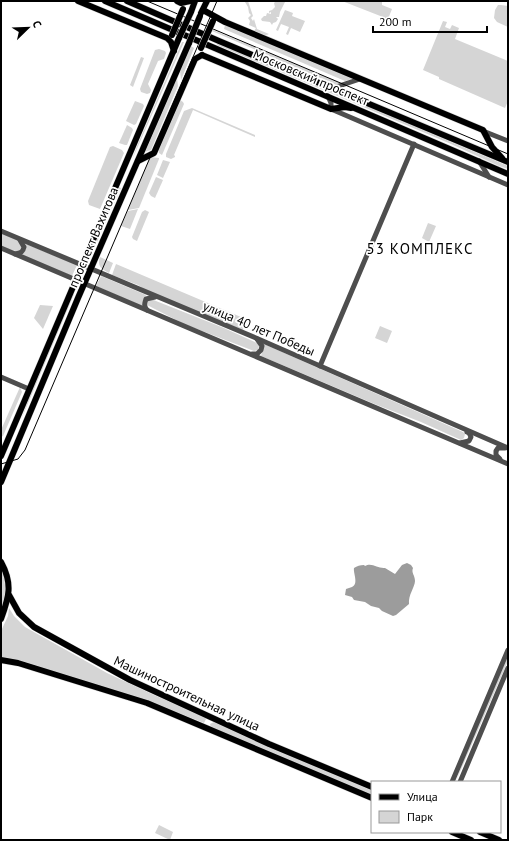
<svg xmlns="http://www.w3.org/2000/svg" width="509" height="841" viewBox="0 0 509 841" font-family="'PT Sans',sans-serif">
<rect width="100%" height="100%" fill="#fff"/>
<!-- green -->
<g fill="#d5d5d5">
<path d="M246,1H248L253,16L251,18L253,21L254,19L257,29L269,34C265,37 259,33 254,31L256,28L249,25L250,21L248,18L251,15L249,13L248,7L245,2Z"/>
<polygon points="276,1 285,2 280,12 279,17 276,17 278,19 276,22 273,23 272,25 270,22 262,21 261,19 264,16 266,16 267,13 271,14 271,12 269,13 269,11 272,10 275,7 274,3"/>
<polygon points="342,1 381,1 382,2 382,5 392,9 388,19"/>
<polygon points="498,5 501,5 508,6 508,27 497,22 494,18 495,10"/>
<polygon points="285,10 293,13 292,16 305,21 300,32 291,28 288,35 286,34 289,27 281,24 278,31 276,30"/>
<polygon points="443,21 447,22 445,27 450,29 452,25 459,28 455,39 508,61 508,101 505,108 439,79 439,77 423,70"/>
<polygon points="225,25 356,78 345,81 224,29"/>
<polygon points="213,30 343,84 339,86 212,31"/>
<polygon points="182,42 184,42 132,160 137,146"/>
<polygon points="218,43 508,166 508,169 499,166 451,144 217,45"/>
<polygon points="191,46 194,48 181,80 180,71"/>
<polygon points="159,49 165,51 166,53 164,59 158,61 148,84 151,90 150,93 147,94 141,92 140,89 155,50"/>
<polygon points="141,57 144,58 133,87 130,85"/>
<polygon points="177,78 178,86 151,150 145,152"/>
<polygon points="180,100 183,102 184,104 162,155 159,153 158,150"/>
<polygon points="135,101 143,104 144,106 136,124 134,125 126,121"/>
<polygon points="192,108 255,135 255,137 193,110 174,155 175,156 175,157 171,159 166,157 166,154 184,111"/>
<polygon points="127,125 132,128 133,130 127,145 125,145 119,143"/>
<polygon points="113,146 122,150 124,153 100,209 89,205 88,201 110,147"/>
<polygon points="150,157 159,158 159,159 139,208 128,210"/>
<polygon points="163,160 170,162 163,178 157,175"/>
<polygon points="156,177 163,180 155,198 151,196 149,193"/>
<polygon points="118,187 121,188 94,249 92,248"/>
<polygon points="138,209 130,229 121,226 128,211"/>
<polygon points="145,210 149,212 137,241 133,239 132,237 142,212"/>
<polygon points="428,223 436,226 429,242 422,238"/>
<path d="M1,233L18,240L22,246L21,250C14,253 7,248 1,246Z"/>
<polygon points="26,244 77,265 72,276 22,255 26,249"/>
<path d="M100,257L113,263L109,273C101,269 97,266 100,257Z"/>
<polygon points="116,264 248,320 243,330 154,295 138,285 112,275"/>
<polygon points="101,276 146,295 142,302 142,306 96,286"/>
<polygon points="72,293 74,294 21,420 32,389"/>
<polygon points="151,299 224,328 257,343 259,346 258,350 254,351 184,324 149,306 147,305 147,301"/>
<polygon points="40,305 53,306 43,329 34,318"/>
<polygon points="380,326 392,331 387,343 375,338"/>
<polygon points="264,344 463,432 465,434 464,438 461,440 421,422 377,405 261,356"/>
<polygon points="20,387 22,392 3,436 1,437 1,430"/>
<path d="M1,567C7,586 6,594 1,614Z"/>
<polygon points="9,608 14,616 25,627 107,673 154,695 207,717 204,723 148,701 18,660 1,658 1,631 8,616"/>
<polygon points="508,656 508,661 456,781 465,756"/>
<polygon points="214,722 372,789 372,795 211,727 210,724"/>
<polygon points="159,825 173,832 170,840 155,833"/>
</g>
<!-- water -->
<path fill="#9c9c9c" d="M407,563L411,565L413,568C411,573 415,575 415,581C415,587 408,595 409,604L396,615L393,616L382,611L379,608L371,606L365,602L354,600L352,597L345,595L346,589C348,588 350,588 352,587C359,584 353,573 354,568C357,566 360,565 364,565L365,566C372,562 378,569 385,568L395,574L402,565Z"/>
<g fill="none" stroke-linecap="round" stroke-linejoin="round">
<defs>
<g id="major">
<polyline points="78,1 167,38 171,42 174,51"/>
<polyline points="105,1 508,174"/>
<polyline points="127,1 219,41 508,162"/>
<polyline points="177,1 181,3 190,1"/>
<polyline points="203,10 225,22 483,130 492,147 502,158"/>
<polyline points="191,12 195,1"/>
<polyline points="201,13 207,1"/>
<polyline points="202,55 331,109 345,107 351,108"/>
<polyline points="138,161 154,153 195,59 202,55"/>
<polyline points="1,456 179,38"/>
<polyline points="1,482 78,298 189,43"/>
<path d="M1,562C13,584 9,597 1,619"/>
<polyline points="9,595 19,613 34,627 130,680 269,744 372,787"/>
<polyline points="1,660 18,663 147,703 372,798"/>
<polyline points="452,832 471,840"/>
<polyline points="480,832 499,840"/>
</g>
</defs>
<!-- major casing -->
<use href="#major" stroke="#dbdbdb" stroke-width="7"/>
<!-- minor -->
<g stroke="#4e4e4e" stroke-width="5">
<polyline points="333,88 360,79"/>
<polyline points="328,96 331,103 331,109 508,185"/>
<polyline points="483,131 508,141"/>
<polyline points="479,161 489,177"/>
<polyline points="1,231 256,338 508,448"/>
<polyline points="1,248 508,464"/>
<path d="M15,254C21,253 23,252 24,247L20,240"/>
<path d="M147,310C144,306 144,304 146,299L155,297"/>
<polyline points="252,354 257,354 261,350 262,346 257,339"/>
<polyline points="320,366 414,144"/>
<polyline points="1,377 29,389"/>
<polyline points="460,443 469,441 471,437 469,433 467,432"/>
<polyline points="500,459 496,455 496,451 498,448 505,448"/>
<polyline points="452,782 508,650"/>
<polyline points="460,782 508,668"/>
</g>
<!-- major -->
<use href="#major" stroke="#000" stroke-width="6"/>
<!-- tram -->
<g stroke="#000" stroke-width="1">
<polyline points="147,1 508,154"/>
<polyline points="1,464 18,459 25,450 217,1"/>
</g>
<defs>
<g id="major-bridge">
<polyline points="172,35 183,9"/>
<polyline points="179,38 191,12"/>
<polyline points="189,43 200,16"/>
<polyline points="201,48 213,21"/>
</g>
</defs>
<!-- major-bridge casing -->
<use href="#major-bridge" stroke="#dbdbdb" stroke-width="7" stroke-linecap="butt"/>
<!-- major-bridge -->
<use href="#major-bridge" stroke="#000" stroke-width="6"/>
</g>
<g text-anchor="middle" stroke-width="3.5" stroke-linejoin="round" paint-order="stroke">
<!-- street labels -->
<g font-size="13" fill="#000" stroke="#fff">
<text transform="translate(311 77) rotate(23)" y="5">Московский проспект</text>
<text transform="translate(93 237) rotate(-67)" y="5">проспект Вахитова</text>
<text transform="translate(259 328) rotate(23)" y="5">улица 40 лет Победы</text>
<text transform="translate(187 693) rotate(25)" y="5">Машиностроительная улица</text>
</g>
<!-- quarter labels -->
<g font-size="15" letter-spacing="1" fill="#000" stroke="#fff">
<text x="420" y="254">53 КОМПЛЕКС</text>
</g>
</g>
<!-- border -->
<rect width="509" height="841" fill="none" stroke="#000000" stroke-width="4"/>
<!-- legend -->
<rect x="371" y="781" width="130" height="52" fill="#ffffff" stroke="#999999"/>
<rect x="379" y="794" width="20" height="6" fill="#000000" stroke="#999999"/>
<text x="407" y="801" font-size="12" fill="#000000">Улица</text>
<rect x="379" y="811" width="20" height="12" fill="#d5d5d5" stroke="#999999"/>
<text x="407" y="821" font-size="12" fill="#000000">Парк</text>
<!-- north arrow -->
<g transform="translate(28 28) rotate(67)" stroke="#ffffff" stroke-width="3" paint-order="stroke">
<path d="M0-3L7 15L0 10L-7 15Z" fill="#000000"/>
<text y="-6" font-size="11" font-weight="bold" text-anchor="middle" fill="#000000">С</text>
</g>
<!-- scale -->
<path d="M373 26v6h114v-6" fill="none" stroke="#000000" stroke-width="2"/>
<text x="379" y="26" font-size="12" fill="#000000" stroke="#ffffff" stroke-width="3" paint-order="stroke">200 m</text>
</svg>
